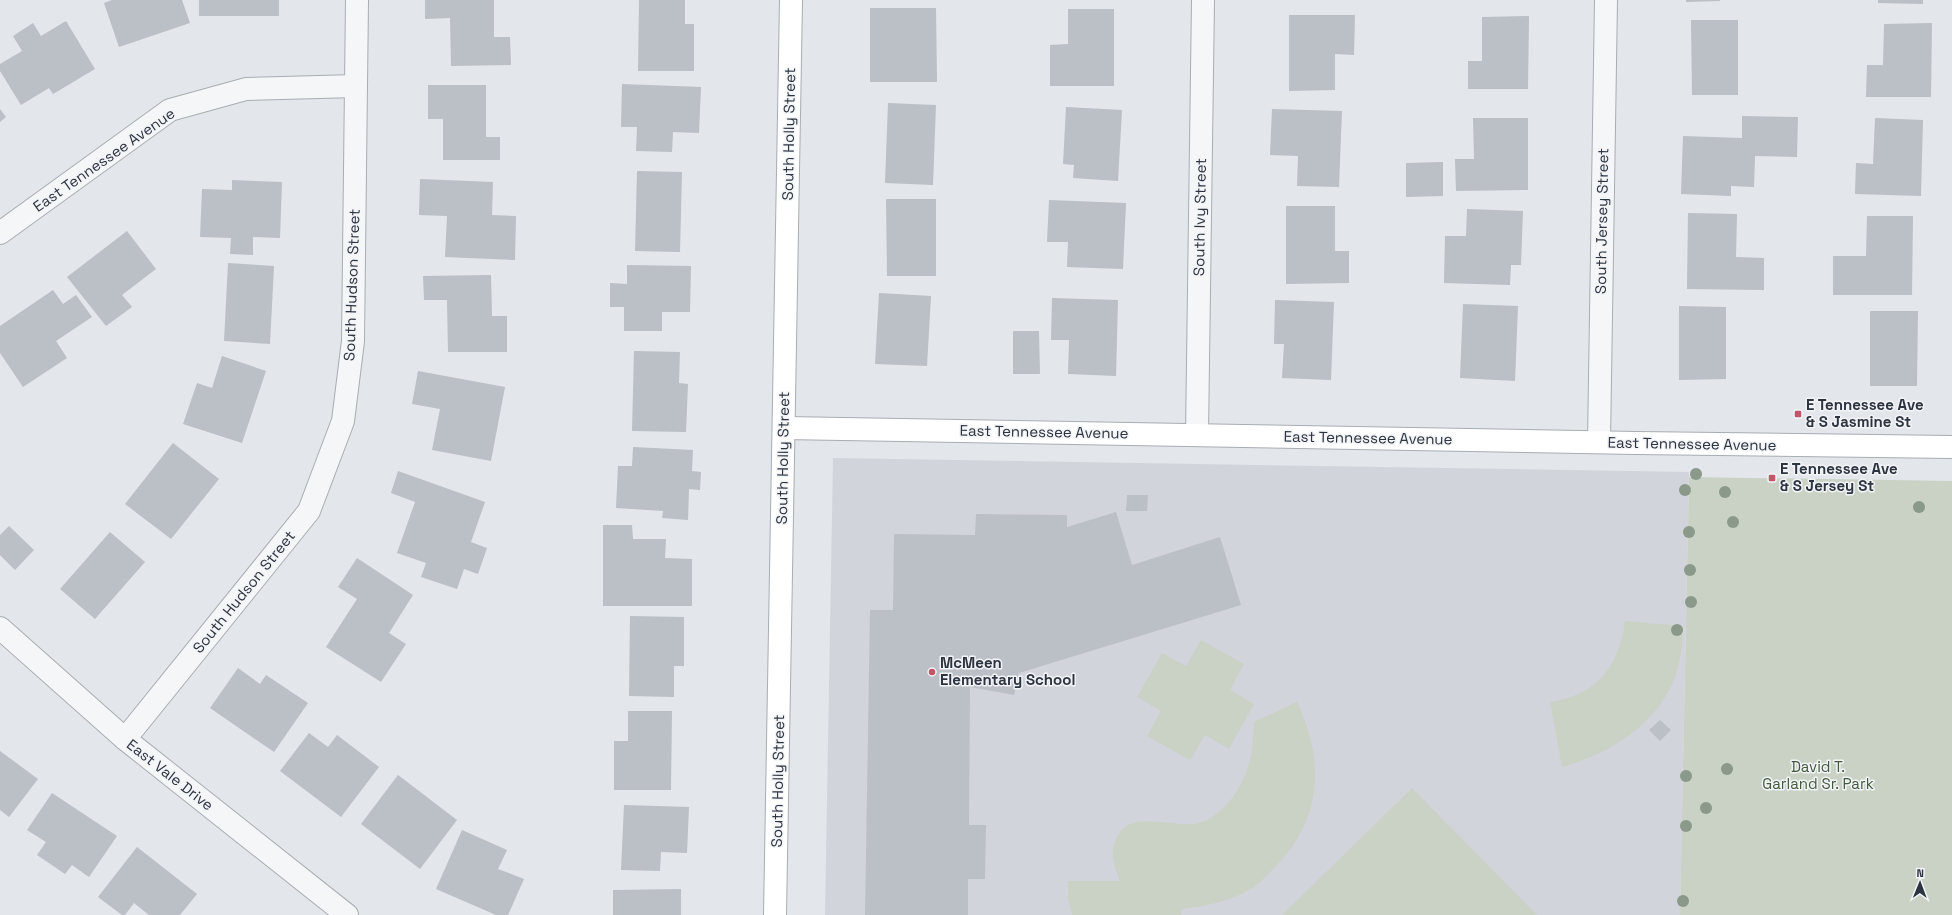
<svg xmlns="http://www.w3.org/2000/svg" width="1952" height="915" viewBox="0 0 1952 915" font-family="'Space Grotesk',sans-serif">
<rect width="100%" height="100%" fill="#e3e6ea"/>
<!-- built -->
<polygon fill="#d1d5db" points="833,458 1689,472 1680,915 825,915"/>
<!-- green -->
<g fill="#c9d2c5">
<polygon points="1689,477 1952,481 1952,915 1680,915"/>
<path d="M1625,621L1683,626C1682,643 1681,660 1675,677C1657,725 1609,754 1562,767L1550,702C1597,695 1619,667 1625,621Z"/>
<polygon points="1201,640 1244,664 1230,690 1254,704 1229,749 1205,735 1190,760 1147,736 1161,711 1137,697 1162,653 1186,666"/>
<path d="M1297,702C1324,759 1323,816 1278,864C1269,873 1260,884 1249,890C1228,902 1205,906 1182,909L1181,915H1072L1068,898V881H1120C1114,866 1109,853 1117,837C1132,807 1176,831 1202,822C1225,814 1243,786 1249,764C1253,751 1253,736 1254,722Z"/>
<polygon points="1412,788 1537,915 1282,915"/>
</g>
<!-- building -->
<g fill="#bbbfc6">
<polygon points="112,0 182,0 190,23 119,47 104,3"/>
<rect x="199" y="0" width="80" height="16"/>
<polygon points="425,0 494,0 494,37 510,37 511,65 451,66 450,18 425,19"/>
<polygon points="639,0 685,0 685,24 694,24 694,71 638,71"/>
<polygon points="1686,0 1720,0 1720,1 1686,2"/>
<polygon points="1878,0 1923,0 1923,4 1878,3"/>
<polygon points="870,8 936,8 937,82 870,82"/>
<polygon points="1068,9 1114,9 1114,86 1050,86 1050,45 1068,44"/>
<polygon points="1289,15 1355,15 1354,55 1335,54 1335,90 1289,91"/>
<polygon points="1529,16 1528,89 1468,89 1468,61 1482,61 1482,17"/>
<polygon points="1691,20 1738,20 1738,95 1692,95"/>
<polygon points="66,21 95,69 53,94 49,88 21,105 0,71 0,64 22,51 13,36 33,23 41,36"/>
<polygon points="1932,23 1931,97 1866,97 1867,65 1883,65 1884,24"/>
<polygon points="622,84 701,87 699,133 673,132 672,152 636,151 637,127 621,127"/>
<polygon points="428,85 486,85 486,137 500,137 500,160 443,160 443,119 428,119"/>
<polygon points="888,103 936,105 933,185 885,183"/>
<polygon points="1066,107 1122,110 1118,181 1073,178 1074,165 1063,164"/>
<polygon points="0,109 6,117 0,122"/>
<polygon points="1272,109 1342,111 1339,187 1297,186 1298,156 1270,155"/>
<polygon points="1742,116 1798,117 1797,157 1755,156 1754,187 1731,186 1731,196 1681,194 1683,136 1742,138"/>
<polygon points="1473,118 1528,118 1528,190 1456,191 1455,159 1474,159"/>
<polygon points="1875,118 1923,120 1921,196 1855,194 1856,163 1873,164"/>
<polygon points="1443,162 1443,196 1406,197 1406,163"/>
<polygon points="637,171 682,172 680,252 635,251"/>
<polygon points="420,179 493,182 492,215 516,216 515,260 445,257 447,216 419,215"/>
<polygon points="232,180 282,182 280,238 253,237 253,255 230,254 231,238 200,237 202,189 232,190"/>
<polygon points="886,199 936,199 936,276 887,276"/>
<polygon points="1049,200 1126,203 1123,269 1067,267 1068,242 1047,242"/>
<polygon points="1286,206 1335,206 1335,251 1349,251 1349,283 1286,284"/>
<polygon points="1467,209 1523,211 1521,265 1511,265 1510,285 1444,283 1445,236 1466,236"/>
<polygon points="1688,213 1737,214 1736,257 1764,258 1764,290 1687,289"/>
<polygon points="1867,216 1913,216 1912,295 1833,295 1833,256 1866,256"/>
<polygon points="127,231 156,269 122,295 132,307 106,326 67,277"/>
<polygon points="228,263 274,266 270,344 224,341"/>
<polygon points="627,265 691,266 690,312 662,312 662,331 624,331 624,307 610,307 610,283 627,284"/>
<polygon points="491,275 492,316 507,316 507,352 448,352 447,300 424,300 423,276"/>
<polygon points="53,290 63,304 76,295 92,317 56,341 67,358 23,387 0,353 0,326"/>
<polygon points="879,293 931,296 927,366 875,364"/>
<polygon points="1052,298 1118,300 1116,376 1068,374 1069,340 1051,340"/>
<polygon points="1275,300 1334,302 1331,380 1282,378 1284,344 1274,344"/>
<polygon points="1463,304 1518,306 1515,381 1460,378"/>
<polygon points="1679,306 1726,307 1726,379 1679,380"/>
<polygon points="1870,311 1918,311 1917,386 1870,386"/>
<polygon points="1013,331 1039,331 1040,374 1013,374"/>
<polygon points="634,351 680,352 679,383 688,384 686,432 632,431"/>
<polygon points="222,356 266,371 242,443 183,424 197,383 212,388"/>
<polygon points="418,371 505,387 491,461 432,450 440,409 412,404"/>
<polygon points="173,443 219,479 171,539 125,504"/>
<polygon points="633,447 693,450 692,471 701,472 700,490 689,489 688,520 662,518 663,511 616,508 618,466 632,466"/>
<polygon points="398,471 485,502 471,542 487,548 478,574 464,569 457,589 421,577 426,563 397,553 415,502 391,493"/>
<polygon points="1127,495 1148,495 1147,511 1126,511"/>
<polygon points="1116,512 1132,565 1220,537 1241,605 1019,673 1014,695 970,687 969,825 986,825 985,879 968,879 968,915 865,915 870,610 893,610 894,534 975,535 976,514 1067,515 1067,527"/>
<polygon points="603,525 632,525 633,539 666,539 665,558 692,559 692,606 603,606"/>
<polygon points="9,526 34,550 15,570 0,555 0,535"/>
<polygon points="110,532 145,562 95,619 60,589"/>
<polygon points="357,558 413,595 389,633 406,644 381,682 326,647 357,599 338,587"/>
<polygon points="630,616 684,617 684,666 674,666 674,697 629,696"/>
<polygon points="238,668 260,684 266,675 308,703 274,752 210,708"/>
<polygon points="628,711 672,711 671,790 614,790 614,741 628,741"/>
<polygon points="1660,720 1671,730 1660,741 1649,730"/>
<polygon points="309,733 328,747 337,735 379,767 341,817 280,771"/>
<polygon points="0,751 38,779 9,817 0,810"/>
<polygon points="398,775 457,820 420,869 361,824"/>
<polygon points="52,793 117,836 89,877 72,865 65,874 37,855 46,842 27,830"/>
<polygon points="624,805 689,807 687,853 661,852 660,871 621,870"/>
<polygon points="462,830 507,850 498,869 524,879 508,915 496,915 436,889"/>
<polygon points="137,847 197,894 180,915 149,915 134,903 125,915 122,915 98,897"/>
<polygon points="681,889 681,915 613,915 613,890"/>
</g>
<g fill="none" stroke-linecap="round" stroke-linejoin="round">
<defs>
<g id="street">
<polyline points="0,233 170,110 246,89 356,86"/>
<polyline points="1197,434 1203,0"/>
<polyline points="1599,442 1606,0"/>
<polyline points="0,628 125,739 347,915"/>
<polyline points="125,739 309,511 343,421 353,341 357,0"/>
</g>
<g id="secondary">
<polyline points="784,428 1636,443 1952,447"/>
<polyline points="775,915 791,0"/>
</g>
</defs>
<!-- street casing -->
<use href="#street" stroke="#a8adb4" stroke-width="24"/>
<!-- secondary casing -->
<use href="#secondary" stroke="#a8adb4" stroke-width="24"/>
<!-- street -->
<use href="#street" stroke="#f5f6f8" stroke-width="22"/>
<!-- secondary -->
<use href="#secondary" stroke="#fff" stroke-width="22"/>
</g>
<!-- trees -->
<g fill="#8a998a">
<circle cx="1696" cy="474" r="6"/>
<circle cx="1685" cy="490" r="6"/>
<circle cx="1725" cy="492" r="6"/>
<circle cx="1919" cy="507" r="6"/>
<circle cx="1733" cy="522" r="6"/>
<circle cx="1689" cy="532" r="6"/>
<circle cx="1690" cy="570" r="6"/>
<circle cx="1691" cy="602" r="6"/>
<circle cx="1677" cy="630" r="6"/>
<circle cx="1727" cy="769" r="6"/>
<circle cx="1686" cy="776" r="6"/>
<circle cx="1706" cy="808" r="6"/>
<circle cx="1686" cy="826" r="6"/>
<circle cx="1683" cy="901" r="6"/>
</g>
<!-- markers -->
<g fill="#c15668" stroke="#f2f4f7" stroke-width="1.5">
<rect x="1794" y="410" width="8" height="8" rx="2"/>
<rect x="1768" y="474" width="8" height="8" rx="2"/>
<circle cx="932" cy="672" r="4"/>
</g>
<g text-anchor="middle" stroke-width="3" stroke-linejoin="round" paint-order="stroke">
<!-- street labels -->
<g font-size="15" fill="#2c3440" stroke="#f2f4f7">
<text transform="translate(789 134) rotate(-89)" y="5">South Holly Street</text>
<text transform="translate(104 160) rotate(-35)" y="5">East Tennessee Avenue</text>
<text transform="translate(1200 217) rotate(-89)" y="5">South Ivy Street</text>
<text transform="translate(1602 221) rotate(-89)" y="5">South Jersey Street</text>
<text transform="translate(352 285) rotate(-88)" y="5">South Hudson Street</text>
<text transform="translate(1044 432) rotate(1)" y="5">East Tennessee Avenue</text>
<text transform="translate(1368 438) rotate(1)" y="5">East Tennessee Avenue</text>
<text transform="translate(1692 444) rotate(1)" y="5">East Tennessee Avenue</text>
<text transform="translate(783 458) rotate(-89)" y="5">South Holly Street</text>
<text transform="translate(244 592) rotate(-51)" y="5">South Hudson Street</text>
<text transform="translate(170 775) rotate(38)" y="5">East Vale Drive</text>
<text transform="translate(778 781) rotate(-89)" y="5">South Holly Street</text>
</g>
<!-- poi labels -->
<g font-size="15" font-weight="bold" fill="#2c3440" stroke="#f2f4f7" text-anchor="start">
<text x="1806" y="410">E Tennessee Ave<tspan x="1806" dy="17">&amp; S Jasmine St</tspan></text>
<text x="1780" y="474">E Tennessee Ave<tspan x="1780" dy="17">&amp; S Jersey St</tspan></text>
<text x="940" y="668">McMeen<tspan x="940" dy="17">Elementary School</tspan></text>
</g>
<!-- park labels -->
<g font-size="15" fill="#425a3b" stroke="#f2f4f7">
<text x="1818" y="772">David T.<tspan x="1818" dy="17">Garland Sr. Park</tspan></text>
</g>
</g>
<!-- north arrow -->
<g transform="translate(1920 883) rotate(1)" stroke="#f2f4f7" stroke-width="3" paint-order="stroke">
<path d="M0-3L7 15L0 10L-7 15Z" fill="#2c3440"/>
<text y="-6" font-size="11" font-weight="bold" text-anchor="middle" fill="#2c3440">N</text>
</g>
</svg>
